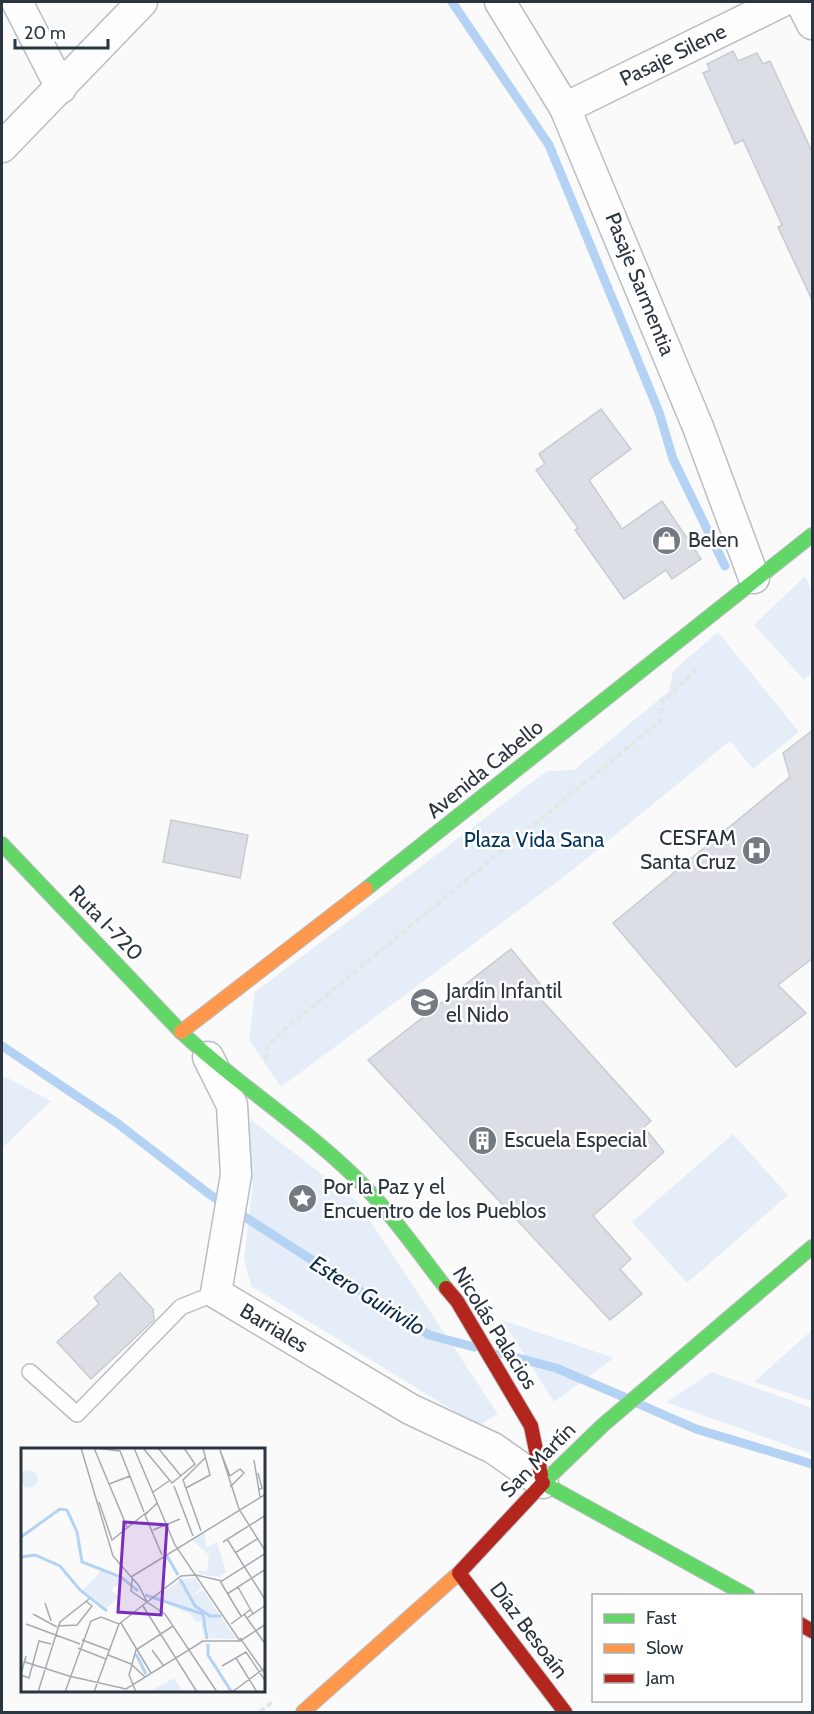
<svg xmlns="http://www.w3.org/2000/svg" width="814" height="1714" viewBox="0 0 814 1714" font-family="Cabin,sans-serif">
<rect width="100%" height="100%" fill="#fafafa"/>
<!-- green -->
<g fill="#e5eef8">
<polygon points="805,576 812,592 812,672 804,680 754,625"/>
<polygon points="718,632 799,732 753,769 730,741 569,873 281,1087 249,1040 255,992 547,771 574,770 669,691 673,671"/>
<polygon points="2,1075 51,1101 2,1148"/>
<polygon points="251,1120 357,1201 498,1414 478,1426 251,1286 244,1258 253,1184 244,1148"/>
<polygon points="733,1134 788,1195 687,1283 632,1222"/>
<polygon points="502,1320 614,1358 554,1402"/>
<polygon points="812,1330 812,1401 755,1382 755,1381"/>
<polygon points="712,1372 812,1408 812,1454 666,1402"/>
</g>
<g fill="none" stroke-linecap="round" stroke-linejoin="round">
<!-- stream -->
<g stroke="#b4d3f4" stroke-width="9">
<polyline points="452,2 549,145 659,412 673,459 725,566"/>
<polyline points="2,1046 117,1123 209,1194 429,1335 474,1347"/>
<polyline points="499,1353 556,1368 624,1397"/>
<polyline points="639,1404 696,1429 812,1464"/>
</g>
</g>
<!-- building -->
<g fill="#dbdfe5" stroke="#c7ccd1" stroke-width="1.5">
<polygon points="733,51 738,61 757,53 763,64 770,61 813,154 813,302 778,227 782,225 743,140 735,144 703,73 710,70 707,64"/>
<polygon points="601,409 631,449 589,480 622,529 662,501 701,559 672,579 666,570 624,599 575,530 578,528 536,470 545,464 539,454"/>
<polygon points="813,730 813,958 778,985 806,1013 736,1067 613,923 790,777 783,753"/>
<polygon points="171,820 248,835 240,878 163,862"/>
<polygon points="511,949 546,991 540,998 651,1121 644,1127 664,1152 593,1216 631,1259 620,1269 642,1294 610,1320 368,1060"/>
<polygon points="120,1273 153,1309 154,1320 91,1379 57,1342 99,1304 94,1297"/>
</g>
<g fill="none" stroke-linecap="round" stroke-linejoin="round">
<defs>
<polyline id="lane" points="30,1372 77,1414 181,1307 216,1293"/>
<g id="street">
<polyline points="17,2 61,88"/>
<polyline points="500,2 565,108 698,427 754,578"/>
<polyline points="801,2 812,24"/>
<polyline points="565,108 781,2"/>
<polyline points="2,147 142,2"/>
<polyline points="208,1057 232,1105 236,1175 216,1293 410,1409 493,1448 543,1483"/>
</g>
<g id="fast">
<path d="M2,844L181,1032C240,1087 310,1130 366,1188C395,1218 420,1255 446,1288"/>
<polyline points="366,889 812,535"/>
<polyline points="541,1475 543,1483 748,1596"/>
<polyline points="543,1483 603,1425 812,1247"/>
</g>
<g id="slow">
<polyline points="181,1032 366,889"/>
<polyline points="303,1712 459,1573"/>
</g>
<g id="jam">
<polyline points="446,1288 457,1301 531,1426 541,1475"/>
<polyline points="543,1483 459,1573 565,1712"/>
<polyline points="800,1624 812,1631"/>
</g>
</defs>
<!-- lane casing -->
<use href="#lane" stroke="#babec3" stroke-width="18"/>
<!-- street casing -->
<use href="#street" stroke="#babec3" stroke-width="33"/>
<!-- fast casing -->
<use href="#fast" stroke="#babec3" stroke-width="16"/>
<!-- slow casing -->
<use href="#slow" stroke="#babec3" stroke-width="16"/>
<!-- jam casing -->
<use href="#jam" stroke="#babec3" stroke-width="16"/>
<!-- path -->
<g stroke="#e4e5e5" stroke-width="4" stroke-dasharray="6 3" stroke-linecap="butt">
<polyline points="266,1060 267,1047 279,1034 660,721 663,701 696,670"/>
<polyline points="260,1712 273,1701"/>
</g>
<!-- lane -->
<use href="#lane" stroke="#fefefe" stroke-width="15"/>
<!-- street -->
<use href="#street" stroke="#fefefe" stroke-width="30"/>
<!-- fast -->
<use href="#fast" stroke="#63d668" stroke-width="14"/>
<!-- slow -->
<use href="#slow" stroke="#ff974d" stroke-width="14"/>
<!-- jam -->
<use href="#jam" stroke="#b3261e" stroke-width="14"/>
</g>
<!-- icons -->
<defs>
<symbol id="shop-disc" viewBox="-11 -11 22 22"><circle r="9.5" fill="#737a81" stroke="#fff"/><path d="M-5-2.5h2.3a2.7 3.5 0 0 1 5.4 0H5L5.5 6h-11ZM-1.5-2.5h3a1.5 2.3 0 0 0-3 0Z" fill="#fff"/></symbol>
<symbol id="hospital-disc" viewBox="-11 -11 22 22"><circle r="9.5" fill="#737a81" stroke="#fff"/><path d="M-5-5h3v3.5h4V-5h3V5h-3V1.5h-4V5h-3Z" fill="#fff"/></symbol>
<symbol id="school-disc" viewBox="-11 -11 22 22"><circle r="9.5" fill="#737a81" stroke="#fff"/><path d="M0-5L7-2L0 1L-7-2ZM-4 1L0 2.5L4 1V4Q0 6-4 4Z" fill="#fff"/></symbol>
<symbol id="building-disc" viewBox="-11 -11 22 22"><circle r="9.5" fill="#737a81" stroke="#fff"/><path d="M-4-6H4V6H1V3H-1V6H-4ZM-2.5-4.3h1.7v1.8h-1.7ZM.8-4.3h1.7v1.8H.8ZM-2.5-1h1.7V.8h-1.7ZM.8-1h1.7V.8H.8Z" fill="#fff"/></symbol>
<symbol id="sight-disc" viewBox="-11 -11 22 22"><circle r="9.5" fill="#737a81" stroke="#fff"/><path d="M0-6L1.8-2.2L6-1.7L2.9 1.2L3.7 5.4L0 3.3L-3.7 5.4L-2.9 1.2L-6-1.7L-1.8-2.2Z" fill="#fff"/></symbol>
</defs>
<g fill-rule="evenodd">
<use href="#shop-disc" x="650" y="524" width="33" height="33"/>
<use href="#hospital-disc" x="740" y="834" width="33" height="33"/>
<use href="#school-disc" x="408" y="986" width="33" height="33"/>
<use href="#building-disc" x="466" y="1124" width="33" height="33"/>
<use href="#sight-disc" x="286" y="1182" width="33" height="33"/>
</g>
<g text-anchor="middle" stroke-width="5" stroke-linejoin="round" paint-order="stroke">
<!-- street labels -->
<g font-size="21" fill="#2b3540" stroke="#fff">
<text transform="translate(673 55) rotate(-26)" y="7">Pasaje Silene</text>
<text transform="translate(640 284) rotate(68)" y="7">Pasaje Sarmentia</text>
<text transform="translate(485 769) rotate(-39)" y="7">Avenida Cabello</text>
<text transform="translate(106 923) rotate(46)" y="7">Ruta I-720</text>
<text transform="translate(274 1328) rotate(31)" y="7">Barriales</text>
<text transform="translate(495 1328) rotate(58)" y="7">Nicolás Palacios</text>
<text transform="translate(538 1460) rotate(-45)" y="7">San Martín</text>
<text transform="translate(529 1630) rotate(53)" y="7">Díaz Besoaín</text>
</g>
<!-- poi labels -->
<g font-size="21" fill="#2b3540" stroke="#fff" text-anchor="start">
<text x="688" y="547">Belen</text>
<text x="736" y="845" text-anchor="end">CESFAM<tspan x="736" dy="24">Santa Cruz</tspan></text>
<text x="446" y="998">Jardín Infantil<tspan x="446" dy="24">el Nido</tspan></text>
<text x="504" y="1147">Escuela Especial</text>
<text x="323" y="1194">Por la Paz y el<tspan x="323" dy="24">Encuentro de los Pueblos</tspan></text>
</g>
<!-- park labels -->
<g font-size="21" fill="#03345e" stroke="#fff">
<text x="534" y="847">Plaza Vida Sana</text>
</g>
<!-- water labels -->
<g font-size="22" font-style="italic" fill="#0b2b49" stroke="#fff">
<text transform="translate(368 1295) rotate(32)" y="8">Estero Guirivilo</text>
</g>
</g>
<!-- overview -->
<g transform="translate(21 1448)">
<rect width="244" height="244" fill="#fafafa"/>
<path d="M-1 31a9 9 0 1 1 18 0a9 9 0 1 1-18 0ZM183,84L186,99L196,94L205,124L198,129L179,126L177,123H186L188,107L171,92ZM81,122L102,132L90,142L98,149L86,160L62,142ZM173,129L181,140L170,149L182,142L198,166L193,167L200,169L215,191L188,190L186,175L182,186L180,173L176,175L169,166L133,150L160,132ZM153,230L162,244H132L131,242Z" fill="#e5eef8"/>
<path fill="none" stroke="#b4d3f4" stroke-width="3" d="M0,89L39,61L46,62L56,84L61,114L100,129L117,143M146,108L157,127M0,109L14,107L39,118L59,142L86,163M159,131L174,158L189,168H200M124,147L182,166L186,191M187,196V207L210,243M115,206L125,226"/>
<path fill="none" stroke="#a7abb0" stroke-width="1.5" d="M60,0L92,108L118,138L126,154L144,166L196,244M73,0L106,79M74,0L99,3L123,64M113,0L154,97L219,193M122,0L151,35L174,16L163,0M137,0L160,28M233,12L239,49M209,28L199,2L218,61L245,104M209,28L219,21L223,25L209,39M88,36L109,28M153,38L172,88M165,40L189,27L182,0M237,42L241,40L237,25M132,44L148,33M78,54L91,92L126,64M136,55L124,67L141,107M132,82L159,71M180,83L162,32L184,10M206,91L245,153M202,94L245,67M214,105L236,91M110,129L245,46M111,131L110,143L126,154L160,128L175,127L201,133L245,105M199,133L220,168M217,139L232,166M206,146L245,121M24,155L30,173M122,158L176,244M12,166L36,179M223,166L245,197M226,170L245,157M100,175L130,225M5,176L59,196M210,176L229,162M37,178L56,177L71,158L65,153M219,190L245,227M61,192L88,202M57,200L85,211M131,202L142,217M87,207L110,216L124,229M215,210L236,244M4,214L48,228M201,218L225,204L245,234M0,226L5,208M0,227L8,230L18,193L30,196M48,228L105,241L182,193H219L245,176M17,244L39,174L68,151M44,244L70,173L80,169L98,176L126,154M73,244L98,176M115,244L108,227L115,202L152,178M211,244L245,219"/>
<path fill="#7b2cbf" fill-opacity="0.15" stroke="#7b2cbf" stroke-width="3" d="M103,74L146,77L140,167L97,164Z"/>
<rect width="244" height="244" fill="none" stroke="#2b3540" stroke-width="3"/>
</g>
<!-- border -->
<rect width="814" height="1714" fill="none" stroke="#2b3540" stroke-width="6"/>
<!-- legend -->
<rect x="592" y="1594" width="210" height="108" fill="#ffffff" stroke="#aaaeb3" stroke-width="1.5"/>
<rect x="604" y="1614" width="30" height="9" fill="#63d668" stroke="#aaaeb3" stroke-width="1.5"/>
<text x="646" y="1624" font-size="18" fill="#2b3540">Fast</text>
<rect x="604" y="1644" width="30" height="9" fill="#ff974d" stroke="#aaaeb3" stroke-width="1.5"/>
<text x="646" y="1654" font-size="18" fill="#2b3540">Slow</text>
<rect x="604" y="1674" width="30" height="9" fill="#b3261e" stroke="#aaaeb3" stroke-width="1.5"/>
<text x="646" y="1684" font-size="18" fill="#2b3540">Jam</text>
<!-- scale -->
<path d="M15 39v9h93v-9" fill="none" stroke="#2b3540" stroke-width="3"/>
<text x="24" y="39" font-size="18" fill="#2b3540" stroke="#ffffff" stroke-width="4.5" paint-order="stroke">20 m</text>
</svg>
